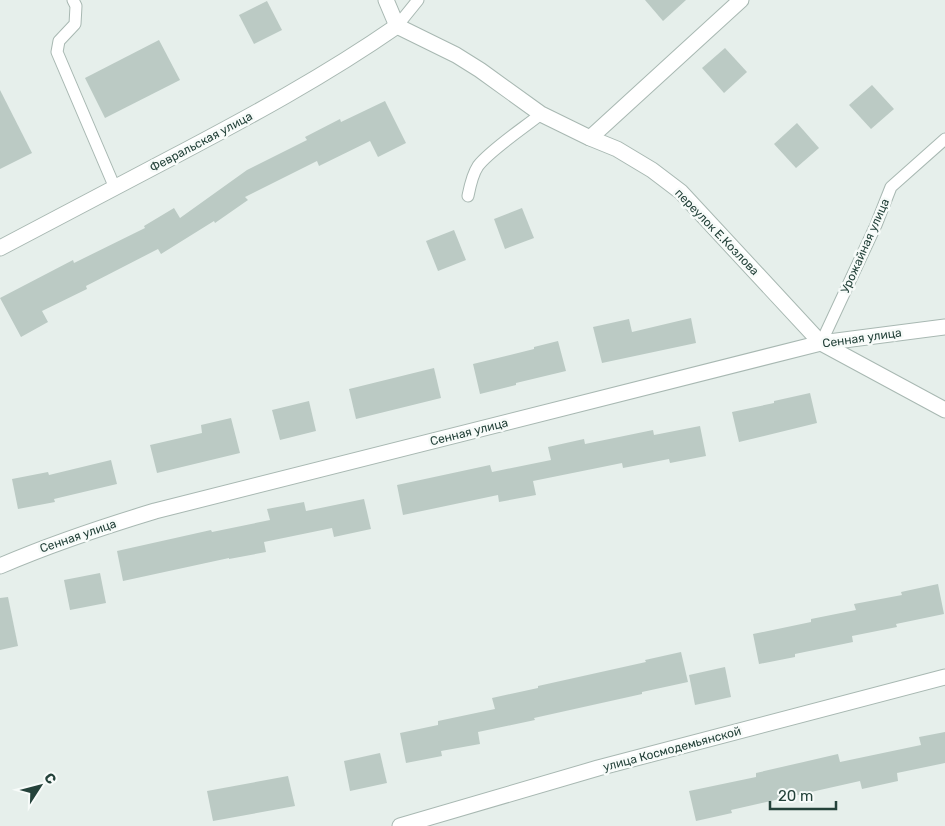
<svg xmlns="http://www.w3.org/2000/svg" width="945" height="826" viewBox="0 0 945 826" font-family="Rubik,sans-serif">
<rect width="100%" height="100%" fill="#e6efeb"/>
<!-- building -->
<g fill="#bbcac4">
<polygon points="645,0 686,0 663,21"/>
<polygon points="267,1 282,30 254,44 239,15"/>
<polygon points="159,40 180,80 105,118 85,78"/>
<polygon points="725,48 747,72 724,93 702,68"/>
<polygon points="872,85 894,109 871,129 849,105"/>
<polygon points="0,90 32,153 0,169"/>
<polygon points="385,101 406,143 378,157 370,141 319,166 317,161 245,197 248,200 215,223 214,221 161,254 158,249 86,286 87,289 42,311 48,322 21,337 0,298 73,260 74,263 145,228 144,226 174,208 180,218 247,170 307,140 305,137 340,119 341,122"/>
<polygon points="797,123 819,148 796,168 774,144"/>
<polygon points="522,208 534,238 505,249 494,219"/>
<polygon points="454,230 466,260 438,271 426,241"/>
<polygon points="691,318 696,343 602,363 593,327 629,319 632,332"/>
<polygon points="558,341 566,371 516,383 516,385 480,394 473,364 534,349 534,347"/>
<polygon points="434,368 441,398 356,419 349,389"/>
<polygon points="810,393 817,423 739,442 732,412 774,403 774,401"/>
<polygon points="309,401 316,431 280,440 272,410"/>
<polygon points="231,418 240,453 157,473 150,445 202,433 201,425"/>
<polygon points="700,426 706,456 670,463 669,459 623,468 622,463 533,481 536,495 499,502 498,495 403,515 397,485 490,465 492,472 551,460 548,447 584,439 585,444 653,430 654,435"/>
<polygon points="111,460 117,484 54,499 55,502 18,509 12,479 48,472 49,475"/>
<polygon points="364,499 371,529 334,537 332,528 264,542 266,552 229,559 229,558 123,581 117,551 211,530 212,532 270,520 267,509 304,502 306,511"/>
<polygon points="100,573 106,603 70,610 64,580"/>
<polygon points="938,584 944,614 896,624 897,627 852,636 853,642 795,654 795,657 759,664 753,634 811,622 811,619 856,610 854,604 902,595 901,592"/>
<polygon points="8,597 18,646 0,650 0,598"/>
<polygon points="681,652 688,682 642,692 642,694 534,718 535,720 478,732 480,744 441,751 442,756 406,763 400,733 438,725 438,721 495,709 492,698 538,688 538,686 646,662 645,660"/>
<polygon points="725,667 731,697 695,705 689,675"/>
<polygon points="945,732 945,763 897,773 898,781 862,789 860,781 731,810 732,813 696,821 689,791 756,777 756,773 838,754 840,762 921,745 919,737"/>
<polygon points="380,753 387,783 350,791 344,761"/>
<polygon points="288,776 295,806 213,821 207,791"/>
</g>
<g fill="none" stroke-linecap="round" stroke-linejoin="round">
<defs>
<g id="lane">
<polyline points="73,0 76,6 75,24 59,41 57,52 115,188"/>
<polyline points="397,26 418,0"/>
<path d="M468,196C470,186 472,175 478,166C490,150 525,127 541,114"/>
<polyline points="821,343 876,225 891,187 945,139"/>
</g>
<g id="street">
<polyline points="386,0 397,26"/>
<polyline points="397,26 456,55 480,70 541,114 590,138 617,149 652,170 681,192 821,343 945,410"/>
<polyline points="590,138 741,0"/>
<path d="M0,248C57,218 114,188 171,158C249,117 325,76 397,26"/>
<path d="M0,566C51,544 102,527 155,511L821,343L945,327"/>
<polyline points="400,826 598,768 945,677"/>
</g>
</defs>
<!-- lane casing -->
<use href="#lane" stroke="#a8b8b2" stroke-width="13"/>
<!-- street casing -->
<use href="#street" stroke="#a8b8b2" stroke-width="17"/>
<!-- lane -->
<use href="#lane" stroke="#fff" stroke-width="11"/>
<!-- street -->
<use href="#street" stroke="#fff" stroke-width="15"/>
</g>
<g text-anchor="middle" stroke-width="5" stroke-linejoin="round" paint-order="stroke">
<!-- street labels -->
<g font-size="12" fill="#24423a" stroke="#f7fbf9">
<text transform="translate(201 142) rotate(-28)" y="4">Февральская улица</text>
<text transform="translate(717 232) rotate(46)" y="4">переулок Е.Козлова</text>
<text transform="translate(865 246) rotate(-66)" y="4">Урожайная улица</text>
<text transform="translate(862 338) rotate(-8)" y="4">Сенная улица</text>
<text transform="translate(469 432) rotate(-14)" y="4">Сенная улица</text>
<text transform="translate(78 536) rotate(-19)" y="4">Сенная улица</text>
<text transform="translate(672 749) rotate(-15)" y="4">улица Космодемьянской</text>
</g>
</g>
<!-- north arrow -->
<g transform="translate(40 786) rotate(54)" stroke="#f7fbf9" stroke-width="4" paint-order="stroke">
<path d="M0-4L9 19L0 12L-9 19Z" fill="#24423a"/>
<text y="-8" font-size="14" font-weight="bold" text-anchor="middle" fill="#24423a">С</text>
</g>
<!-- scale -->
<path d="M770 801v8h66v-8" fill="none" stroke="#24423a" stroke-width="2.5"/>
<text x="778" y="801" font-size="15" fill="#24423a" stroke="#f7fbf9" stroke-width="4" paint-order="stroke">20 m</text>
</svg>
